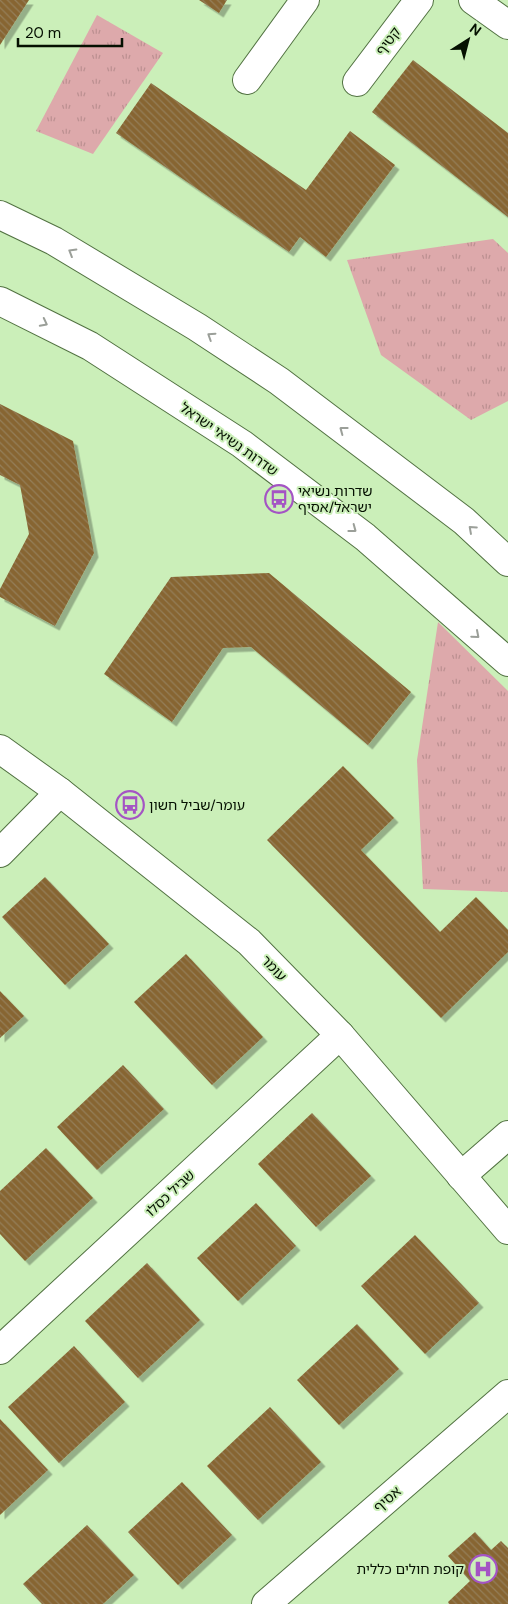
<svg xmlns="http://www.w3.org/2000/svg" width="508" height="1604" viewBox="0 0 508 1604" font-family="'DM Sans','Noto Sans Hebrew',sans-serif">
<defs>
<pattern id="grass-tufts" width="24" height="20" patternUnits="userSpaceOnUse" patternTransform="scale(1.25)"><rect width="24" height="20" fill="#dda9ab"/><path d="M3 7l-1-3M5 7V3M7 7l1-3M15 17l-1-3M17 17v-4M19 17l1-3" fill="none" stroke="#bc9091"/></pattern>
<pattern id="building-back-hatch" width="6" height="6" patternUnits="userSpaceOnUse" patternTransform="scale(1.25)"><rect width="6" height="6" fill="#876532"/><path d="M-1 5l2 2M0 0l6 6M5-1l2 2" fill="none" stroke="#947e59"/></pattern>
<filter id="shadow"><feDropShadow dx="4.5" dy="4.5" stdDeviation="0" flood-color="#0004"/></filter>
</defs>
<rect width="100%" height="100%" fill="#cbefb9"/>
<!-- grass -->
<g fill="url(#grass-tufts)">
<polygon points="97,15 163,53 93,154 36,131"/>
<polygon points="493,239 508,253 508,401 471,420 381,355 347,260"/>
<polygon points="438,622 508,691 508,892 423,889 417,760"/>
</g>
<!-- building -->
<g fill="url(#building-back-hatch)" filter="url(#shadow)">
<polygon points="0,0 29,0 0,45"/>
<polygon points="199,0 227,0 219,13"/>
<polygon points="413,60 508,133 508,217 372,112"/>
<polygon points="151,83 306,190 350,131 395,165 326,257 300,237 289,252 116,133"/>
<polygon points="0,404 73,441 94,553 55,626 0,597 0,589 29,534 20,485 0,475"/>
<polygon points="269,573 411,692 368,745 251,647 223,648 172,722 104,674 171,577"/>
<polygon points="343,766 394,818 361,850 440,932 476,897 508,930 508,952 441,1018 267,840"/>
<polygon points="45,877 109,944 65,985 2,917"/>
<polygon points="186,954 263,1037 212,1085 134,1002"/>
<polygon points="0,991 24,1016 0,1038"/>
<polygon points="123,1065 164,1109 97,1170 57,1127"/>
<polygon points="312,1113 371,1176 316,1227 258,1164"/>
<polygon points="46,1148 93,1198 25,1261 0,1234 0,1191"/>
<polygon points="256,1203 296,1246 238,1301 197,1258"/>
<polygon points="415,1235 479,1303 425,1354 361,1286"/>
<polygon points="147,1263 200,1320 138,1378 85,1321"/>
<polygon points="357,1324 399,1369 339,1425 297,1380"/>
<polygon points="74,1346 125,1402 59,1463 8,1407"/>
<polygon points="270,1407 321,1462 258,1520 207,1466"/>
<polygon points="0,1419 48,1470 0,1515"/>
<polygon points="182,1482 232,1535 178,1585 128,1532"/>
<polygon points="87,1525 134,1575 103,1604 42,1604 23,1584"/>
<polygon points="475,1532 491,1550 501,1541 508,1548 508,1604 449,1604 448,1602 470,1581 448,1556"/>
</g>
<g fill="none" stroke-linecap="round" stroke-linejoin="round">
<defs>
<g id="minor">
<polyline points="473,0 508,25"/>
<polyline points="247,80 305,0"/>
<polyline points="357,82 419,0"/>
<polyline points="0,215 54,241 197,327 279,381 464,521 508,562"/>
<polyline points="0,301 90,346 242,444 365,537 508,662"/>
<polyline points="0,749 60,792 249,942 340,1035 508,1230"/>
<polyline points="0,853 60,792"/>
<polyline points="461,1176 508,1135"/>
<polyline points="0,1350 340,1035"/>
<polyline points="266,1604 508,1394"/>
</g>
</defs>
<!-- minor casing -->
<use href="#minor" stroke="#527242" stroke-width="30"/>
<!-- minor -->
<use href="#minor" stroke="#fff" stroke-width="28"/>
</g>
<!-- one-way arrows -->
<defs><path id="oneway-chevron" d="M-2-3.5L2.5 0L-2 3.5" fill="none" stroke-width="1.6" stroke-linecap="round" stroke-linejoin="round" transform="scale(1.25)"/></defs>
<g stroke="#9b9f99">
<use href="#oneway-chevron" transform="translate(72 252) rotate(-149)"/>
<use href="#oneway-chevron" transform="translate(44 323) rotate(27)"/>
<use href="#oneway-chevron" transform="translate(211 336) rotate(-147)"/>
<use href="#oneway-chevron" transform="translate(343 430) rotate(-143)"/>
<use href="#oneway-chevron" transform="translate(353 529) rotate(37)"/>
<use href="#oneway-chevron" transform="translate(472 529) rotate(-138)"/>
<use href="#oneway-chevron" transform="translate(476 635) rotate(41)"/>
</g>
<!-- icons -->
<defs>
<symbol id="bus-ring" viewBox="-11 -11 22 22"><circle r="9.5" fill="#cbefb9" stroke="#a454c4" stroke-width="1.5"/><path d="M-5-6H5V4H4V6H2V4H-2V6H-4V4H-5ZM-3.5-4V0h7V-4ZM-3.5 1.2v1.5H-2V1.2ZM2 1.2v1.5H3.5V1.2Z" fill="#a454c4"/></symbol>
<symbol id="hospital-ring" viewBox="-11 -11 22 22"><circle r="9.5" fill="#cbefb9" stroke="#a454c4" stroke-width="1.5"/><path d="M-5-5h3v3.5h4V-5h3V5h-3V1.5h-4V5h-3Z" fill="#a454c4"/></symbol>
</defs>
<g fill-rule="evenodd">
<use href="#bus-ring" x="263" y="483" width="32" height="32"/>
<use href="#bus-ring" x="114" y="789" width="32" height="32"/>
<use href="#hospital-ring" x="467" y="1553" width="32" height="32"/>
</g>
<g text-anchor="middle" stroke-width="4" stroke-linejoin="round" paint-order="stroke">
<!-- street labels -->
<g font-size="14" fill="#051001" stroke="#cbefb9">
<text transform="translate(388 41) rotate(-53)" y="5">קטיף</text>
<text transform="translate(229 439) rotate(35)" y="5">שדרות נשיאי ישראל</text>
<text transform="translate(274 968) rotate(46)" y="5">עומר</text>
<text transform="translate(170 1193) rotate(-43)" y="5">שביל כסלו</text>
<text transform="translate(387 1499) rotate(-41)" y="5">אסיף</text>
</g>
<!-- poi labels -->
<g font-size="14" fill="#051001" stroke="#cbefb9" text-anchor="start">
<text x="298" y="496">שדרות נשיאי<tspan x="298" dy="16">ישראל/אסיף</tspan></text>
<text x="149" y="810">עומר/שביל חשון</text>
<text x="464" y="1574" text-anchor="end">קופת חולים כללית</text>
</g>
</g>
<!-- north arrow -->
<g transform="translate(468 40) rotate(36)" stroke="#cbefb9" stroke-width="4" paint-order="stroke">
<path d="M0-4L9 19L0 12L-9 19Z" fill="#051001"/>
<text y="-8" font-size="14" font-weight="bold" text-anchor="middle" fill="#051001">N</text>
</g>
<!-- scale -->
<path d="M18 38v8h104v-8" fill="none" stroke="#051001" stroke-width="2.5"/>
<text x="25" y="38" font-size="15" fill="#051001" stroke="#cbefb9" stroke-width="4" paint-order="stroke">20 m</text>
</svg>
